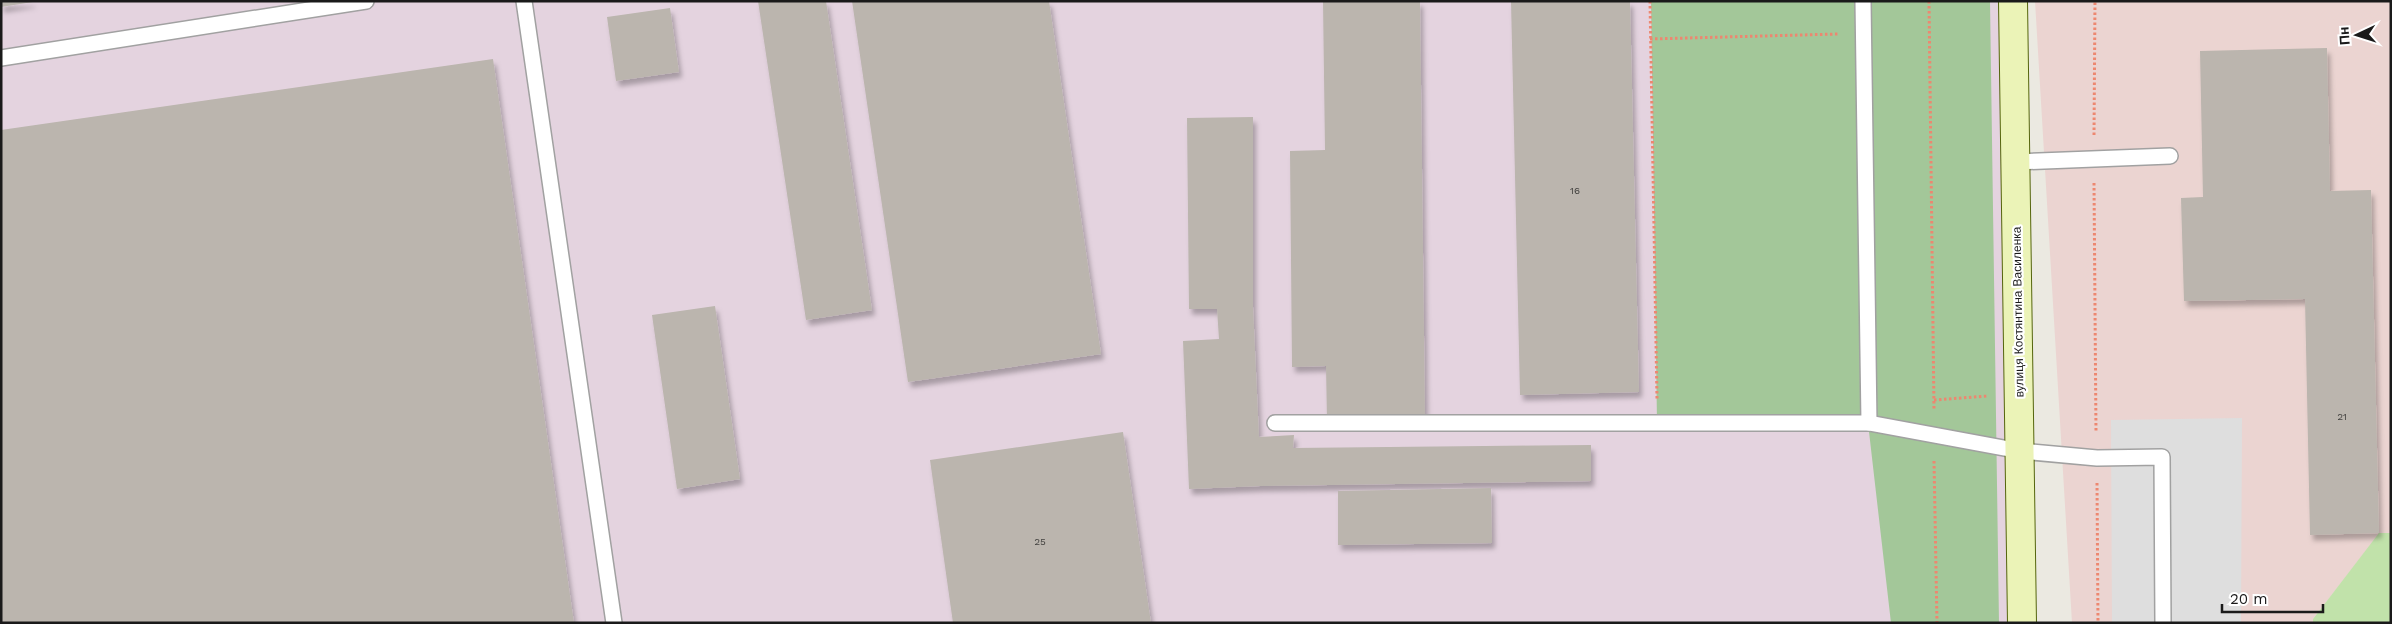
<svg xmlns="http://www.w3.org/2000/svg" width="2392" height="624" viewBox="0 0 2392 624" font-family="'Work Sans',sans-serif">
<defs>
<filter id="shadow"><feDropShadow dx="3" dy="5.5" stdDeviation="2.5" flood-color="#0004"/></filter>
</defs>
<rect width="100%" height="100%" fill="#ebe9e1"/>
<!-- commercial -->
<polygon fill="#ebd4d1" points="2035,1 2391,1 2391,533 2379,534 2313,619 2313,623 2072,623"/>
<!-- industrial -->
<polygon fill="#e4d3df" points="1,1 2015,1 2022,623 1,623"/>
<!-- grass -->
<polygon fill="#c1e2aa" points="2379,533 2391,533 2391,623 2313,623 2313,619"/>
<!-- forest -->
<polygon fill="#a3c799" points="1651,1 1990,1 1999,623 1891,623 1868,423 1657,423"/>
<!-- parking -->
<polygon fill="#dedede" points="2242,418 2241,623 2112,623 2111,420"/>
<!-- building -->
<g fill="#bbb5ae" filter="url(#shadow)">
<polygon points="1,1 33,1 33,2 1,7"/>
<polygon points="758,1 826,1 872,310 806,320"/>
<polygon points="852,1 1049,1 1101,354 908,382"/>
<polygon points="1323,1 1420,1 1425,419 1327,420 1326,366 1292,367 1290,151 1325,150"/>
<polygon points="1511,1 1630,1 1639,392 1520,395"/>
<polygon points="670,8 679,72 616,81 607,17"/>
<polygon points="2327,48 2330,191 2371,190 2379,533 2310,535 2305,299 2184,301 2181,198 2203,197 2200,51"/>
<polygon points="493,59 574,623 1,623 1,130"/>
<polygon points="1253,117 1253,307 1259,437 1294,435 1293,448 1591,445 1591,481 1260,486 1189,489 1183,341 1219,339 1217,309 1189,309 1187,118"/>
<polygon points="715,306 740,479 677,489 652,315"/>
<polygon points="1123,432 1151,623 953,623 930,460"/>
<polygon points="1491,488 1492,543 1338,545 1338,491"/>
</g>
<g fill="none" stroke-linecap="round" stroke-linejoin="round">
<defs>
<g id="lane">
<polyline points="524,1 614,623"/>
<polyline points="1863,1 1869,423"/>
<polyline points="1,58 366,1"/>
<polyline points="2016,162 2170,156"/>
<polyline points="1275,423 1869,423 2020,451 2097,458 2162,457 2163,623"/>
</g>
<polyline id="secondary" points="2013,1 2022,623"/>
</defs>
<!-- lane casing -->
<use href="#lane" stroke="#a1a1a1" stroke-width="18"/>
<!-- secondary casing -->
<use href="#secondary" stroke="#55650d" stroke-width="30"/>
<!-- path -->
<g stroke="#ed8770" stroke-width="3" stroke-dasharray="2.5 2.5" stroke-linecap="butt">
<polyline points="1650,1 1657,399"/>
<polyline points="1929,1 1934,410"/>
<polyline points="1650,39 1838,34"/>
<polyline points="2094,135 2095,1"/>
<polyline points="2094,183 2096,432"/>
<polyline points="1934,400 1988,396"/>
<polyline points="1934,461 1937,623"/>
<polyline points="2097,483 2098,623"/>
</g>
<!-- lane -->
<use href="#lane" stroke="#fff" stroke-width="15"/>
<!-- secondary -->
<use href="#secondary" stroke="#ebf3b7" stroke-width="28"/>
</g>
<g text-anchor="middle" stroke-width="4.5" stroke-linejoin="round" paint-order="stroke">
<!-- number labels -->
<g font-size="10" fill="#42413f">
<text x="1575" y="194">16</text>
<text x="2342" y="420">21</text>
<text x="1040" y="545">25</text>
</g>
<!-- street labels -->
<g font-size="12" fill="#1a1a1a" stroke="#fff">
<text transform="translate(2018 312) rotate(-91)" y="4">вулиця Костянтина Василенка</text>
</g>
</g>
<!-- border -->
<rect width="2392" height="624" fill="none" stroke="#1a1a1a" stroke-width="5"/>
<!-- north arrow -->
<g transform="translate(2357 35) rotate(266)" stroke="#ffffff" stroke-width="4" paint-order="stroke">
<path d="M0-4L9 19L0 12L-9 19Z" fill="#1a1a1a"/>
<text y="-8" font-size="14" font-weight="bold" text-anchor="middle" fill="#1a1a1a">Пн</text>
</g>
<!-- scale -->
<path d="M2222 604v8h101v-8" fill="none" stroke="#1a1a1a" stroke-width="2.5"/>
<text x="2230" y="604" font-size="15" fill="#1a1a1a" stroke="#ffffff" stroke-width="4" paint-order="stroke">20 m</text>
</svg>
